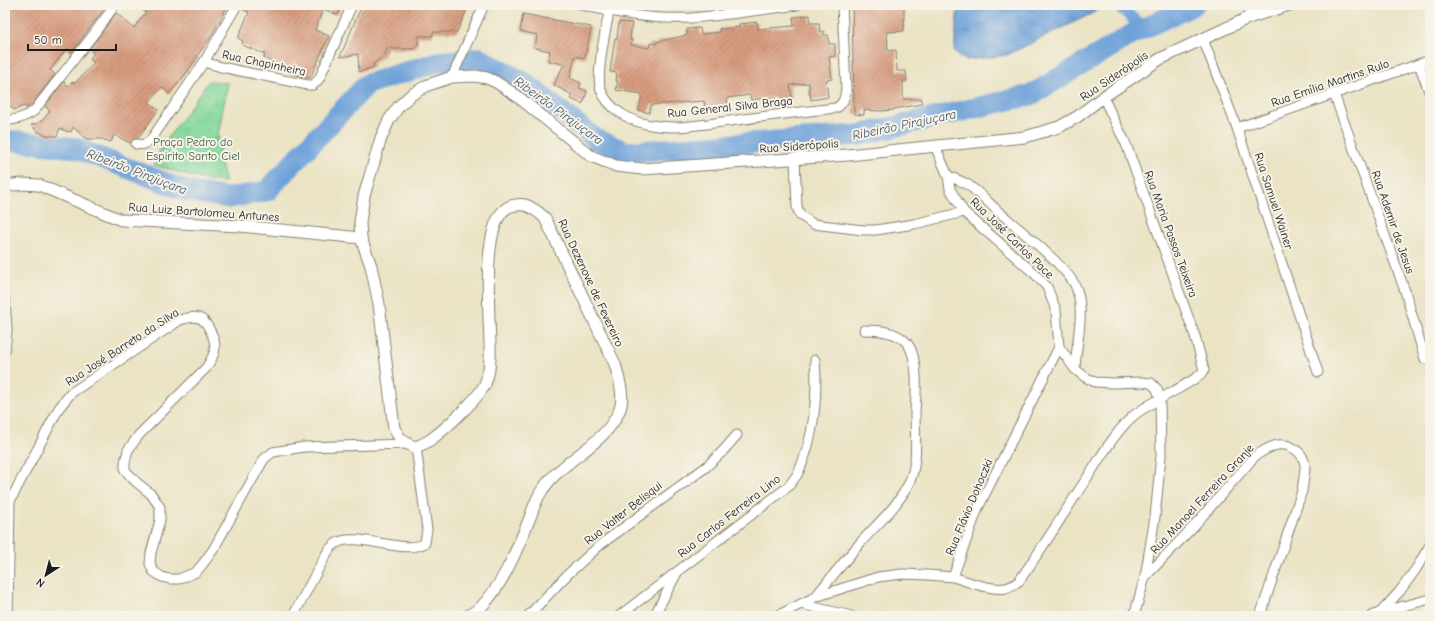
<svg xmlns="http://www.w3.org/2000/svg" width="1435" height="621" viewBox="0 0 1435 621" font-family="'Comic Neue',sans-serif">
<defs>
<pattern id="park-crowns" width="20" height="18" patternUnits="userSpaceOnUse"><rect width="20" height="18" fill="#83d89b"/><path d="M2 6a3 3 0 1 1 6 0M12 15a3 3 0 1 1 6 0" fill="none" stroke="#71b985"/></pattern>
<pattern id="water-ripples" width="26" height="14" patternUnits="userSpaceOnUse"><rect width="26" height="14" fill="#6ea2da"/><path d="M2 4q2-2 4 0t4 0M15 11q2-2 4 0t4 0" fill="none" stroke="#5a83b0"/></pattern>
<pattern id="building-hatch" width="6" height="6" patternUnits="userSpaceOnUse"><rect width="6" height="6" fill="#d89c7f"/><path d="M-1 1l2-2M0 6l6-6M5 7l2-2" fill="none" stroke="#ae7e67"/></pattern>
</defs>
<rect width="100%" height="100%" fill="#f7f3e8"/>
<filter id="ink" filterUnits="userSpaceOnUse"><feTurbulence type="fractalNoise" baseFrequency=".025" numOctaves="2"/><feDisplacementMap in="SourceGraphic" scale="8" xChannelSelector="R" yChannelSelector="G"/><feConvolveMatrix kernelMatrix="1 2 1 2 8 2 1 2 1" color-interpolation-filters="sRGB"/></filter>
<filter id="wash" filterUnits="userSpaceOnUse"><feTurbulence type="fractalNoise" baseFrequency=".012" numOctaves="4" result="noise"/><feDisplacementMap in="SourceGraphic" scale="16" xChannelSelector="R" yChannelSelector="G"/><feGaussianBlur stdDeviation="0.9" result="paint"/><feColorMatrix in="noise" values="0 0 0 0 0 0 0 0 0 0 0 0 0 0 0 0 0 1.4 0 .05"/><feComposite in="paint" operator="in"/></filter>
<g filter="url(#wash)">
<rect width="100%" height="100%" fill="#eae3c4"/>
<!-- park -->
<polygon fill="url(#park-crowns)" stroke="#507a5c" points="209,81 228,83 218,135 220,161 226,182 200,179 154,165 161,148"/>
<!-- water -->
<polygon fill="url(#water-ripples)" stroke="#455f7b" points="958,5 1103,5 1093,13 1007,55 966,60 959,57 954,52"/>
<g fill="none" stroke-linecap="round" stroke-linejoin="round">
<!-- canal -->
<polyline stroke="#6ea2da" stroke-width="12" points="1118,5 1143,28"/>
<!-- river -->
<polyline stroke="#6ea2da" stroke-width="21" points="5,140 76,148 186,191 229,198 267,191 367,84 438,62 479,58 525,83 596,139 626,152 859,135 1031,95 1136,32 1194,5"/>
</g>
<g id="blocks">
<!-- building -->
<g fill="url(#building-hatch)">
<polygon points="5,5 107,5 71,53 67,48 50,70 55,74 32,104 27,108 24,106 14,110 5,101"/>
<polygon points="134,5 228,5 210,38 197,56 198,57 177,85 169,94 162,87 149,102 158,110 138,138 133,139 130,143 114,135 111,142 102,139 86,139 73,127 71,132 68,131 68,132 60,128 57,136 48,136 37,131 31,125 38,123 43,120 50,111 45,106 64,82 68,86 72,82 74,83 76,82 94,63 90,59 94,53 90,49 116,13 134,28 146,12"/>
<polygon points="243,5 342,5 338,15 323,9 315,30 329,36 310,78 303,76 302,77 288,72 289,70 264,58 265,54 242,45 243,41 238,38 249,12 242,9"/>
<polygon points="362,5 469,5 457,32 433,32 433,36 418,36 418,45 413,49 392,49 388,47 384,56 373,64 374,67 359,72 358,54 340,57"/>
<polygon points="852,5 904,5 904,31 887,32 888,51 896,50 897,71 906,71 907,81 903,81 903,99 922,99 922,104 894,109 894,110 881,111 864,110 864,115 854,114"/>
<polygon points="523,14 591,27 585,58 575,56 570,78 581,83 579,88 587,91 584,102 583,102 582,104 571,99 572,95 554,85 564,64 548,61 550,51 535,48 537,35 520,31"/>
<polygon points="810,15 810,23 819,23 820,32 824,31 824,35 828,35 829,44 835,44 835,56 829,57 832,79 826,80 828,97 811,100 810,93 809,94 809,83 790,85 792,99 776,101 775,97 751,100 750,95 727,98 728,106 705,109 704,101 651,105 649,113 639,110 642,94 616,90 618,81 616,81 617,73 610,72 615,38 617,39 619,22 632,23 630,40 632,40 631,45 649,48 650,43 656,44 656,42 687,35 687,29 700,28 701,34 720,32 719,29 740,27 739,24 757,22 758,29 794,26 793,17"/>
</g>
</g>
</g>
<g filter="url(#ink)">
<use href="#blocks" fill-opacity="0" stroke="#838070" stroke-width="1"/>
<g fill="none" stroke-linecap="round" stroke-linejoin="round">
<defs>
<g id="minor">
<path d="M582,5C618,14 655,20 691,18C727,15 762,10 797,5"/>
<path d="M609,12C606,29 595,75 601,90C608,109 631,122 651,125C677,130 704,124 730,121C765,116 800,112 836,108C844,104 845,97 846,88L842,5"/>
<polyline points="1203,39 1237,128 1318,372"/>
<polyline points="204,62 221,67 308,85 313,85 319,79 352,5"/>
<polyline points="1419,64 1430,94"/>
<polyline points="452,77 484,5"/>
<polyline points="1334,94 1405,291 1425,359"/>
<path d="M5,120C15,121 25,117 34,111L93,35L115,5"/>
<polyline points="1237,128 1430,60"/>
<path d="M136,144C142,145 145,145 150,141L204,62L237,5"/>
<polyline points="935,146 948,176 950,189 964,212 1034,273 1047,287 1056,310 1059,347 1075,369 1085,377 1095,382 1113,383 1141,382 1151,383 1157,389 1160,398 1161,456 1155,517 1145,577 1134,616"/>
<polyline points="795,159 797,207 800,215 813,224 863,230 876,230 914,224 964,212"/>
<path d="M948,176C954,178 960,181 965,183C977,190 988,202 998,211C1016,227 1071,269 1077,290C1085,315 1076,343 1075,369"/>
<polyline points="5,301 7,330 5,350"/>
<path d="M953,577C967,581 991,591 1006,588C1011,587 1015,584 1019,581C1045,545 1068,506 1093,469C1104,451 1116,432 1131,418C1144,404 1200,381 1204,370L1195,336L1126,144L1103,97"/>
<path d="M1145,577L1192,528L1255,456C1262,452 1270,446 1278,445C1290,443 1304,452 1305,466C1305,474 1303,482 1302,491L1260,616"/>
<path d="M815,597C831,578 846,559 862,541C878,523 897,507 908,485C919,464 915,436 915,413C916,394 918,374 913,356C912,352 909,345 906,342C896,331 878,330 864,330"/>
<polyline points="801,604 851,616"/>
<polyline points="1381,612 1430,599"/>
<path d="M8,616L10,501L59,408L71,393L180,320C186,318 193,316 199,318C207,320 215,339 215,347C215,355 210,362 206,368L139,435L128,450L125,462V470L135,481L151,494L160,507V520L151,553L150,564L153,571L162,577L170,579H179L196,572L202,565L213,550L256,473L264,459L273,452L304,447L407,444"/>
<path d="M293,616L327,553C329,550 332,546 335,544C355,530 405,556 425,543L427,529L416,447"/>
<polyline points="528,616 567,575 600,545 706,467 721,453 737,435"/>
<path d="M619,616L789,486C792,481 797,476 799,471C814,438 818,396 815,360"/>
<polyline points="654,616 677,573"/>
<polyline points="777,616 815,597 878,577 902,574 928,575 953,577 978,508 1059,347"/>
<polyline points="1372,616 1381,612 1400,591 1416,569 1430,545"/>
</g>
<g id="tertiary">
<polyline points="1248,18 1289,5"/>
<polyline points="5,186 21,184 39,185 121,220 240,226 361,238"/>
<path d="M468,616C472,613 477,611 481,607C503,585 517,549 529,520C533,510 536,498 543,489C564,458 606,445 620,409C625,395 618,377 615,364L545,218C541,215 538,211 533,209C528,205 522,204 516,205C475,207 492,330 490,357C490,366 488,376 485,384C479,398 443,431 430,440C426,443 421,445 416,447C405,444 399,439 394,428L379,304L371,266L361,238L360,222L364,196L381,138L389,120L399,106L411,95L428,85L452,77L475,76L487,78L496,82L517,96L591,156L616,166L642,169L848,155L1025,137L1059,127L1077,117L1103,97L1160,59L1248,18L1257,5"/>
</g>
</defs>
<!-- minor casing -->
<use href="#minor" stroke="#838070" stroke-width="11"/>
<!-- tertiary casing -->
<use href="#tertiary" stroke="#838070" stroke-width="13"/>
<!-- minor -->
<use href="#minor" stroke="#fff" stroke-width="9"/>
<!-- tertiary -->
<use href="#tertiary" stroke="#fff" stroke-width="11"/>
</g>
</g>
<g text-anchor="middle" stroke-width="4" stroke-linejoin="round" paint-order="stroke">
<!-- street labels -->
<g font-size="12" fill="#1c1c1c" stroke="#f7f3e8">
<text transform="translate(264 63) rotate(12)" y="4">Rua Chapinheira</text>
<text transform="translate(1114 76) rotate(-34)" y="4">Rua Siderópolis</text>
<text transform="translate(1330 83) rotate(-19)" y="4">Rua Emília Martins Rulo</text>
<text transform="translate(730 107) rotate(-6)" y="4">Rua General Silva Braga</text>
<text transform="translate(799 146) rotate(-4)" y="4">Rua Siderópolis</text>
<text transform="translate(1274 201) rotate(72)" y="4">Rua Samuel Wainer</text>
<text transform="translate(204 212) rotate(4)" y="4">Rua Luiz Bartolomeu Antunes</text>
<text transform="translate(1393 222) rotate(71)" y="4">Rua Ademir de Jesus</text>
<text transform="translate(1171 234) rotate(70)" y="4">Rua Maria Passos Teixeira</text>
<text transform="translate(1012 238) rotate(44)" y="4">Rua José Carlos Pace</text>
<text transform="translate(591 283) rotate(65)" y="4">Rua Dezenove de Fevereiro</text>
<text transform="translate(122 347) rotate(-33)" y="4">Rua José Barreto da Silva</text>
<text transform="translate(1202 499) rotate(-47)" y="4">Rua Manoel Ferreira Granje</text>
<text transform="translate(969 507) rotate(-67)" y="4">Rua Flávio Dohoczki</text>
<text transform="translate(623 513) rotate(-38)" y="4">Rua Valter Belisqui</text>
<text transform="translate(729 516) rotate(-38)" y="4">Rua Carlos Ferreira Lino</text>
</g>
<!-- park labels -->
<g font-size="12" fill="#405e48" stroke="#f7f3e8">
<text x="193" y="146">Praça Pedro do<tspan x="193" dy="14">Espirito Santo Ciel</tspan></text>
</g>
<!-- water labels -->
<g font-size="13" font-style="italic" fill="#415871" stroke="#f7f3e8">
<text transform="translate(559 110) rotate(36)" y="5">Ribeirão Pirajuçara</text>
<text transform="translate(904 124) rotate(-12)" y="5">Ribeirão Pirajuçara</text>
<text transform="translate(137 171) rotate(21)" y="5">Ribeirão Pirajuçara</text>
</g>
</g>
<!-- margin -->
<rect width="1435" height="621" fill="none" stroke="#f7f3e8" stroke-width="20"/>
<!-- north arrow -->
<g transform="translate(46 575) rotate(216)" stroke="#f7f3e8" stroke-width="3" paint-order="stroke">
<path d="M0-3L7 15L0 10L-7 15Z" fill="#1c1c1c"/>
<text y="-6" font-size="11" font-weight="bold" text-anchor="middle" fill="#1c1c1c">N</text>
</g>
<!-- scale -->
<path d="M28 44v6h88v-6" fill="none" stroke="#1c1c1c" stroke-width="2"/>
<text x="34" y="44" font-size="12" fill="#1c1c1c" stroke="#f7f3e8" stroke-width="3" paint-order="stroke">50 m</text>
</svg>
